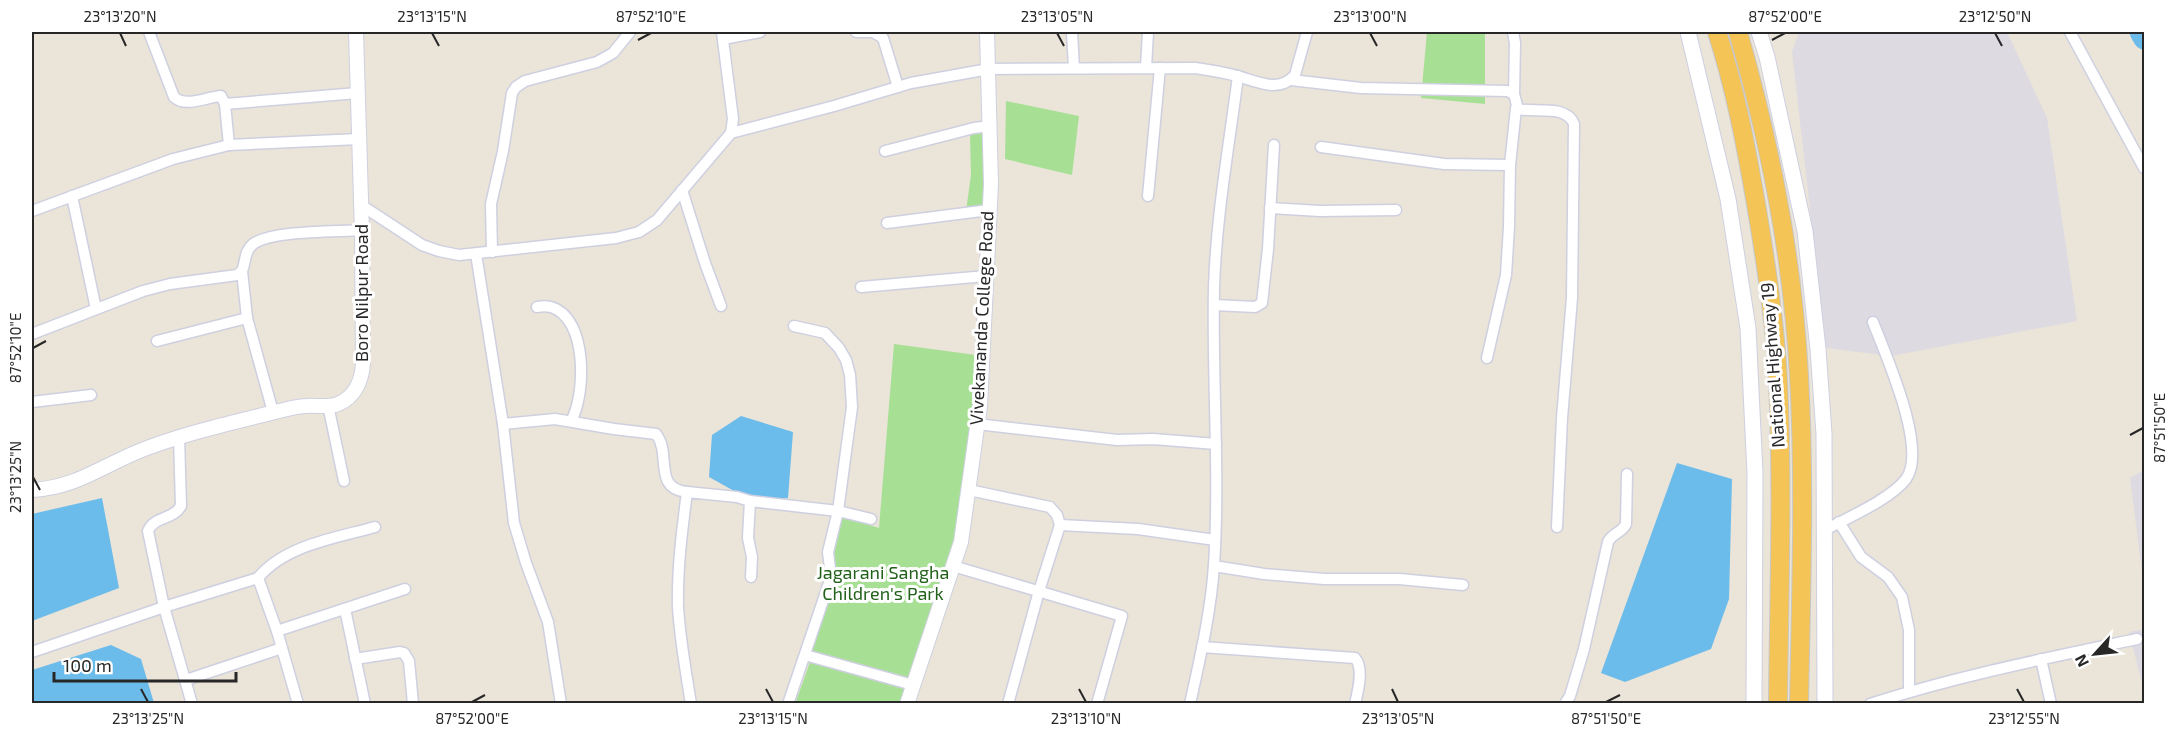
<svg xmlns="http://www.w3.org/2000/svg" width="2176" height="735" viewBox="0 0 2176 735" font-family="'Exo 2',sans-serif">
<rect width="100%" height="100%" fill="#eae4d9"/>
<!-- industrial -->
<g fill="#dddae2">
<polygon points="1799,32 2007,32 2047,118 2077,321 1891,356 1826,348 1792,52"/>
<polygon points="2144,470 2144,587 2130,478"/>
<polygon points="2144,629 2144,691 2129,632"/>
</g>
<!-- green -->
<g fill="#a7e095">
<polygon points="1427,32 1485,33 1485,104 1421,98"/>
<polygon points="1006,101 1079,116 1072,175 1005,159"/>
<polygon points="986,131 985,216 965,218 971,175 970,134"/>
<polygon points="894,344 976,355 967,489 953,553 942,574 907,703 795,704 810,662 841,516 879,528"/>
</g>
<!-- water -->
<g fill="#6cbceb">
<polygon points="741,416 793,432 788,498 752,501 709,477 712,435"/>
<polygon points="1677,463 1732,479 1729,599 1711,649 1625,682 1601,673"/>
<polygon points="102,498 119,588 32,621 32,514"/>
<polygon points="111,645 141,659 154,703 32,703 32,670"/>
</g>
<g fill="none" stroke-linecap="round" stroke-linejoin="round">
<!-- river -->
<polyline stroke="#6cbceb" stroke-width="21" points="2140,32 2144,39"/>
<defs>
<g id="minor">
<path d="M149,32L174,97C186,108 206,97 221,96L225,104"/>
<polyline points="722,32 733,119 731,133"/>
<polyline points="856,32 873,32 883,38 898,87"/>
<polyline points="1072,32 1074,68"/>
<polyline points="1513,32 1515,43 1514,94"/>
<polyline points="2070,32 2144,168"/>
<polyline points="723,39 760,32"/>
<polyline points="1146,68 1148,32"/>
<path d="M1291,80L1361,88L1507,91L1514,94L1518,109C1535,113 1566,104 1574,124L1572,298L1562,418L1557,527"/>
<polyline points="229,145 359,139"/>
<polyline points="1321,147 1444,164 1510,165"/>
<polyline points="885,151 974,128 990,126"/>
<polyline points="682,190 705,263 721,306"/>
<polyline points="72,196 96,309"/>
<polyline points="1148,196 1160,68"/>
<path d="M361,205L422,245L439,251L459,255L616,238L639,232L657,220L731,133L834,106L911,83L989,69L1195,68C1209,70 1223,72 1237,76C1256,81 1279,94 1295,75L1307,32"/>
<polyline points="1270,208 1320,211 1396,210"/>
<polyline points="32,211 173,159 229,145 225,104 358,93"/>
<polyline points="887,223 989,210"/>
<polyline points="492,252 491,204 503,151 512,93 516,87 525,81 597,62 613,53 630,32"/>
<polyline points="476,254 503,424 514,523 526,563 548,622 561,704"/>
<polyline points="242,271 247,318 273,412"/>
<polyline points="861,287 986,276"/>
<polyline points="1214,305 1255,307 1262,303 1268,249 1274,145"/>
<path d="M537,307C542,306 547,306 551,307C588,318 586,395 571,421"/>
<path d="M32,334L143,291L170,284L237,275L242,271C246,262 244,252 252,245C268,230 338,232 362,230"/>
<polyline points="157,341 247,318"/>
<polyline points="1487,358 1506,275 1509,227 1510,165 1516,108"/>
<polyline points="32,402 91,395"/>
<polyline points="328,405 344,481"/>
<path d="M503,424L555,419L614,429L656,434C672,454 652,488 687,492"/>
<polyline points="977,424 1117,440 1153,439 1216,444"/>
<path d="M179,437L181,506C173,520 154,516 148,531L164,607L192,704"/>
<polyline points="969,490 1050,507 1057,515 1060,525 1039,591 1008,704"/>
<polyline points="750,501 748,538 752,557 751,577"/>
<polyline points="1839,522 1861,557 1888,577 1902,597 1909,630 1909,691"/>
<polyline points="1060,525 1138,529 1215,540"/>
<path d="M1825,530C1847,518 1891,499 1906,479C1928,449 1886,356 1873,322"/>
<polyline points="953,566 1122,616 1097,704"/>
<polyline points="1214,566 1264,574 1324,579 1399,579 1463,585"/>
<path d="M258,578C285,545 336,538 375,527"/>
<polyline points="345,609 365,704"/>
<polyline points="277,631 405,589"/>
<path d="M1202,647L1355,658C1364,668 1358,691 1355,704"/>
<polyline points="32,652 164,607 258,578 277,631 298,704"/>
<polyline points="805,655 913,685"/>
<polyline points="355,659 400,652 404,653 409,661 413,704"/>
<polyline points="2041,659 2051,704"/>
<polyline points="186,680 282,648"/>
<path d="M691,704C686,672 680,640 678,607C677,569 682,531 687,492L737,497L750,501L838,511L871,519"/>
<polyline points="788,704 831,577 828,552 838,511 852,407 850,375 846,360 839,348 825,333 794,326"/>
<path d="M1190,704C1200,658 1211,612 1214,565C1220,473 1212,380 1214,288C1216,218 1229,146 1238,76"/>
<path d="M1565,704L1570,696L1584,649L1608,542C1612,533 1622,533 1626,524L1627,474"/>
<path d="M1870,704C1957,676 2047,658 2137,639"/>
</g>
<g id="tertiary">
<path d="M32,490C77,488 106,463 147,448C190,432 235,422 279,411C288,409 298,406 306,406C316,405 329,408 338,404C355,397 362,380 363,363L362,233L356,32"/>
<polyline points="907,704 961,542 980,406 991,184 987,32"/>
</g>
<g id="secondary">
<polyline points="1688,32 1728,199 1748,328 1755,473 1754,704"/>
<polyline points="1759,32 1767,57 1805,231 1818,349 1824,434 1825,704"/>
</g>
<g id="trunk">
<path d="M1717,32C1735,88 1746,146 1756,204C1766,262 1775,322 1778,380C1783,488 1779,596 1778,704"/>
<path d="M1738,32C1770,143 1793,260 1799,376C1805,485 1801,594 1799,704"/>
</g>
</defs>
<!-- minor casing -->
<use href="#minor" stroke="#ced0e0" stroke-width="13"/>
<!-- tertiary casing -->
<use href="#tertiary" stroke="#ced0e0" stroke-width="16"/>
<!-- secondary casing -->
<use href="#secondary" stroke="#ced0e0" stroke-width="17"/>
<!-- trunk casing -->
<use href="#trunk" stroke="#c7c7c7" stroke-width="20"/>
<!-- minor -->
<use href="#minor" stroke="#fff" stroke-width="10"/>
<!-- tertiary -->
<use href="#tertiary" stroke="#fff" stroke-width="14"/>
<!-- secondary -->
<use href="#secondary" stroke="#fff" stroke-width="15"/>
<!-- trunk -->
<use href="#trunk" stroke="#f4c456" stroke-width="18"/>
</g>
<!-- ticks -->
<path fill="none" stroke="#272727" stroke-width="2" d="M120,33L126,46M432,33L439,46M1057,33L1064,46M1370,33L1377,46M1995,33L2002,46M638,40L651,33M1772,40L1785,33M33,348L46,341M2130,435L2143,428M33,477L40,490M141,689L148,702M766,689L773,702M1079,689L1086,702M1392,689L1398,702M2017,689L2024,702M472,702L485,695M1606,702L1620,695"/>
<g text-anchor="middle" stroke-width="6" stroke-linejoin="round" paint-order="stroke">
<!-- street labels -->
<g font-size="18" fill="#272727" stroke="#fff">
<text transform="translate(362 293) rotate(-90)" y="6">Boro Nilpur Road</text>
<text transform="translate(982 318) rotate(-87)" y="6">Vivekananda College Road</text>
<text transform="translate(1773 365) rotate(-94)" y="6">National Highway 19</text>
</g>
<!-- park labels -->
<g font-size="18" fill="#21611a" stroke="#fff">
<text x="883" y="579">Jagarani Sangha<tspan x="883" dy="21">Children's Park</tspan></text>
</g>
</g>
<!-- border -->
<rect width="2176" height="735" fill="none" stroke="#ffffff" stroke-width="66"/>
<!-- north arrow -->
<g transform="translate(2095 654) rotate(243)" stroke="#ffffff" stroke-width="4.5" paint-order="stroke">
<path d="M0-4.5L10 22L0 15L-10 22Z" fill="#272727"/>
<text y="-9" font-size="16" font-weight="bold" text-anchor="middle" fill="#272727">N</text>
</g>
<!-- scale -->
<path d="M54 672v9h182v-9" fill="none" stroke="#272727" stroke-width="3"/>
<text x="63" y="672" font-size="18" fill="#272727" stroke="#ffffff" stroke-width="4.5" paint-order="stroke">100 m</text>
<rect x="33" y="33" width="2110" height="669" fill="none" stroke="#272727" stroke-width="2"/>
<g font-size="15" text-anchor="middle" fill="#272727">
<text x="120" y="22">23°13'20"N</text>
<text x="432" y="22">23°13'15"N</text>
<text x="651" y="22">87°52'10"E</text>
<text x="1057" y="22">23°13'05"N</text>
<text x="1370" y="22">23°13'00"N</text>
<text x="1785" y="22">87°52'00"E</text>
<text x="1995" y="22">23°12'50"N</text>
<text transform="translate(16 348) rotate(-90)" y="5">87°52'10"E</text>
<text transform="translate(2160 428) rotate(-90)" y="5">87°51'50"E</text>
<text transform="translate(16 477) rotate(-90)" y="5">23°13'25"N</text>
<text x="148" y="724">23°13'25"N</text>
<text x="472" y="724">87°52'00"E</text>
<text x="773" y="724">23°13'15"N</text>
<text x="1086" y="724">23°13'10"N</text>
<text x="1398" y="724">23°13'05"N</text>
<text x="1606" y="724">87°51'50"E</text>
<text x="2024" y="724">23°12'55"N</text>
</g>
</svg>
